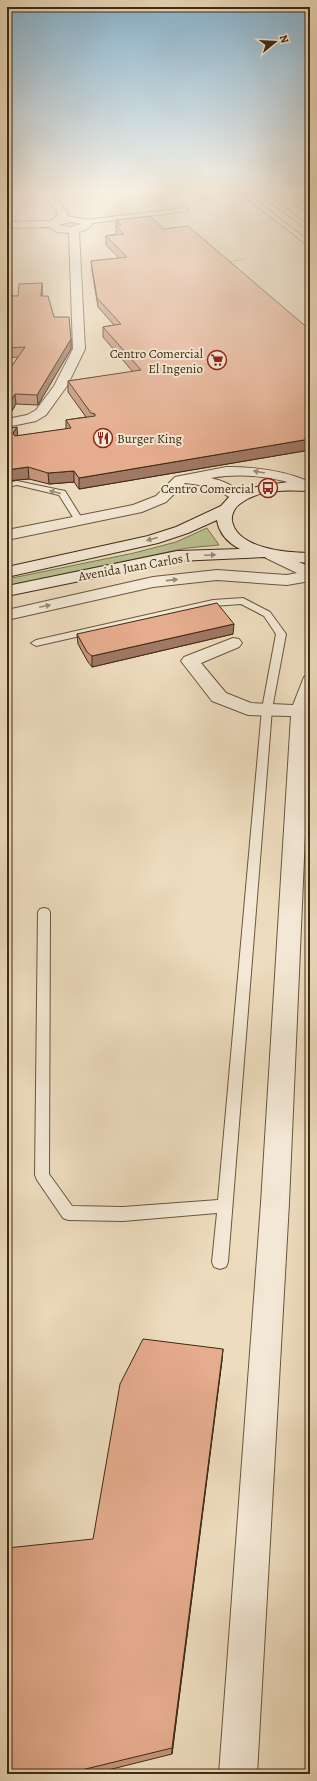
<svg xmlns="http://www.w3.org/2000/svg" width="317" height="1781" viewBox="0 0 317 1781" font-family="Alegreya,serif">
<rect width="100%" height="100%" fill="#eddcbe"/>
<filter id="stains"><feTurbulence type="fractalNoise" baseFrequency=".005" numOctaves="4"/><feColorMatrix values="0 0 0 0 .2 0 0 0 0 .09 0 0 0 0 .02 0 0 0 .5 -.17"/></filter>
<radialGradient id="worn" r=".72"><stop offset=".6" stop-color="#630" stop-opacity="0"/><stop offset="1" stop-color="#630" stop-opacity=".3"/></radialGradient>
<!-- green -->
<polygon fill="#b9c090" stroke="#7c7551" points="207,528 219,545 187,548 7,586 7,579 134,553 176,542"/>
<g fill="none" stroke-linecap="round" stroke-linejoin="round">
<defs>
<g id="lane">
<polygon points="239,192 245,192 310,242 310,247"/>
<polygon points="256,192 262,192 310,226 310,231"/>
<polygon points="185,208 188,210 187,211 86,224 83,222 86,220"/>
<polygon points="17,481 65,491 83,520 79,523 76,522 59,495 17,485 7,487 7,483"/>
<polygon points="243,598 270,612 286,634 272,709 228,1262 226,1267 220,1269 214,1267 212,1262 217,1213 123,1221 68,1220 63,1218 37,1180 35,1175 38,912 40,909 44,908 48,909 50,912 49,1174 72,1206 123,1207 218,1200 262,709 276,634 264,616 241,604 213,606 36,646 31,643 36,640 213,600"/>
</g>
<g id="street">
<path d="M41,192H51L68,213L66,216L90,220L92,225L87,229L79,232L85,349L67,386L46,415L36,421L7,427V419L27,415L36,410L54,386L73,349L69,233L57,232L49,227L7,228V222L50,221L55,218L58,213ZM71,222L81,224L70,227L58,225Z"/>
<path d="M226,467C255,467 283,470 310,482V491C301,489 293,484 284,481C260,475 235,474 211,478C222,481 233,484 240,494L238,497C228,500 225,493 216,489C211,487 188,483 185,483L166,502L142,512L7,540V530L133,505L156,496L175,477Z"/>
<polygon points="272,550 310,567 310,581 287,585 217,580 153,587 7,620 7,610 153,577 217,570 287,575 297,573 266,558 264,555 266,552"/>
<polygon points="233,638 239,639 242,643 239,647 201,663 226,693 251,703 293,705 304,677 310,676 310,720 289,1203 257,1774 219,1774 261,1203 291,716 248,715 212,701 181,661 184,657"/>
</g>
<path id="secondary" d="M288,482L310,483V491C288,490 259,489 241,503C235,507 231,514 232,521C237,549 288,553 310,553V563L286,561L265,557L177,561L7,596V586L177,551L240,549C228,543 219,533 217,520L188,533L158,543L7,577V567L148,536L176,527L221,506L230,496L242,491L260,486Z"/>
<polygon id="highway" points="274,192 286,192 310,207 310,214"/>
</defs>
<!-- lane casing -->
<use href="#lane" stroke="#6a563d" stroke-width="2"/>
<!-- street casing -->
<use href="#street" stroke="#6a563d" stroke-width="2"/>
<!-- secondary casing -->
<use href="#secondary" stroke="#3f2a12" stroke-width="2"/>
<!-- highway casing -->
<use href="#highway" stroke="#3f2a12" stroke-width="2"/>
<!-- path -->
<polyline stroke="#3f2a12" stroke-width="1" stroke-dasharray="0.5 1" stroke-linecap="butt" points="227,262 244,259"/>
<!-- lane -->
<use href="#lane" fill="#f3e8d5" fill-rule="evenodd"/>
<!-- street -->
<use href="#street" fill="#f3e8d5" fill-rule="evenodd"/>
<!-- secondary -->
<use href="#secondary" fill="#f3e8d5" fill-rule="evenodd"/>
<!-- highway -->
<use href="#highway" fill="#eddcbe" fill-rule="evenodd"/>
</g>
<!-- wall -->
<g fill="#c5947a" stroke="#3f2a12">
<polygon points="116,220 164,229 310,330 310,450 79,489 74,482 49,484 29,479 11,480 18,436 66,429 66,420 86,417 68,392 68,381 133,372 103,337 103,327 114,325 98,307 92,271 91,261 119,258 106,245 106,236 116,234"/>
<polygon points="42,283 42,296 54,317 71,339 71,349 38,405 16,404 10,414 7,414 7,373 18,357 7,358 7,296 18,296"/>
<polygon points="77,634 233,634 92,667 88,662 78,644"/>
<polygon points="222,1360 172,1754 92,1774 7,1774 93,1539"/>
</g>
<!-- shaded-wall -->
<g fill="#a07863" stroke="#3f2a12">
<polygon points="42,283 42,293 41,305 41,296"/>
<polygon points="71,339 71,349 38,405 37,395"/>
<polygon points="15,394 16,404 10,414 9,404"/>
<polygon points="17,427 18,438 14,444 13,433"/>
<polygon points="310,439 310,450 79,489 79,478"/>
<polygon points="28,467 29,479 7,481 7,470"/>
<polygon points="74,471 74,482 49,484 48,473"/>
<polygon points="234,624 233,634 92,667 92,656"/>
<polygon points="223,1349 222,1360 172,1754 172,1748"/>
</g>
<!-- building -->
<g fill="#e5ac8e" stroke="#3f2a12">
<polygon points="150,216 164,229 188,226 310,330 310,439 79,478 74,471 48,473 28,467 7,470 7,429 17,427 13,433 15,436 71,428 66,420 95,416 95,414 91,413 68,381 141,370 103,327 121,324 97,298 91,261 127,257 106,236 124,234 116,226 121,225 116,220"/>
<polygon points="42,283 41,296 48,296 54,317 69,317 71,339 37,395 15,394 9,404 7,404 7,373 25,347 7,348 7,296 18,296 19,284"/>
<polygon points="217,603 234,624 92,656 87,652 77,634"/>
<polygon points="143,1339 223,1349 172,1748 65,1774 7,1774 7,1548 93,1539 120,1384"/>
</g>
<!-- one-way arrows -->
<defs><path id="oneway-solid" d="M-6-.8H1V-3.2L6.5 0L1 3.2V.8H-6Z"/></defs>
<g fill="#998974">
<use href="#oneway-solid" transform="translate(259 472) rotate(-170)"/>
<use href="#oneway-solid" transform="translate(55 492) rotate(-167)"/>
<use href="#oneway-solid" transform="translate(152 539) rotate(165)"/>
<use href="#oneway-solid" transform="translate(210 555) rotate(-2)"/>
<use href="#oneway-solid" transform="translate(172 580) rotate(-6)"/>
<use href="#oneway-solid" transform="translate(45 606) rotate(-12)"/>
</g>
<!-- sky -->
<linearGradient id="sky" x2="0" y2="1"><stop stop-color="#88b7d4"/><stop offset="0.43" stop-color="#f7efe2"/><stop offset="1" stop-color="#f7efe2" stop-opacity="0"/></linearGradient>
<rect width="317" height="442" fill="url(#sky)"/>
<!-- icons -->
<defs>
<symbol id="supermarket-ring" viewBox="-11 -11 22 22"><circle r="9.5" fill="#f3e8d5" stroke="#8f2418" stroke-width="1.5"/><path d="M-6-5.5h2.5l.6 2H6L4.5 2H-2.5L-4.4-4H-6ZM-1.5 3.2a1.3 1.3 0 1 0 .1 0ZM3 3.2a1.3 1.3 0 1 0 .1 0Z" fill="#8f2418"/></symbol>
<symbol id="restaurant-ring" viewBox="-11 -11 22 22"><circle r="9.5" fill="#f3e8d5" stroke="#8f2418" stroke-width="1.5"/><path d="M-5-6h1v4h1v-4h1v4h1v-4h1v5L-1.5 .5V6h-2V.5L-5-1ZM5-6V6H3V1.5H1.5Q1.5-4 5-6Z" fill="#8f2418"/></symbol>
<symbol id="bus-ring" viewBox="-11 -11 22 22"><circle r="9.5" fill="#f3e8d5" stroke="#8f2418" stroke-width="1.5"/><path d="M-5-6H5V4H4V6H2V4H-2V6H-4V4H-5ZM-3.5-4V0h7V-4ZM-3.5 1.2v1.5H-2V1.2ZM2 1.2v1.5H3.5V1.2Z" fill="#8f2418"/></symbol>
</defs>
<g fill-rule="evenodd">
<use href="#supermarket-ring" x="206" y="349" width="22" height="22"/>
<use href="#restaurant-ring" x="92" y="427" width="22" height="22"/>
<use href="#bus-ring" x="257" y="477" width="22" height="22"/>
</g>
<g text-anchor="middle" stroke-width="4" stroke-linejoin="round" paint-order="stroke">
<!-- far-poi labels -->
<g font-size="13" fill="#3f2a12" stroke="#f3e8d5" text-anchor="end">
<text x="203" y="358">Centro Comercial<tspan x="203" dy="15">El Ingenio</tspan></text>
<text x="117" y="443" text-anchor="start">Burger King</text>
<text x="254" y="493">Centro Comercial</text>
</g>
<!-- far-street labels -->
<g font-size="13" fill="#3f2a12" stroke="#f3e8d5">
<text transform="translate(134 566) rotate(-10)" y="5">Avenida Juan Carlos I</text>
</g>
</g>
<!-- margin -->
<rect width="317" height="1781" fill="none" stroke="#eddcbe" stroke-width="24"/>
<rect x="8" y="8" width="301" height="1765" fill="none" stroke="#3f2a12" stroke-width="2"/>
<rect x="12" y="12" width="293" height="1757" fill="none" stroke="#3f2a12"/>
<!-- north arrow -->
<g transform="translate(275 42) rotate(72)" stroke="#f3e8d5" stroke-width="3" paint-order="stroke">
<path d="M0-3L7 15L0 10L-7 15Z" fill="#3f2a12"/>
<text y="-6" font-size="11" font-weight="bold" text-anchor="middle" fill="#3f2a12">N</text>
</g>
<rect width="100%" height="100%" filter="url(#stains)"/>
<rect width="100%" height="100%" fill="url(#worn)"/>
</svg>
